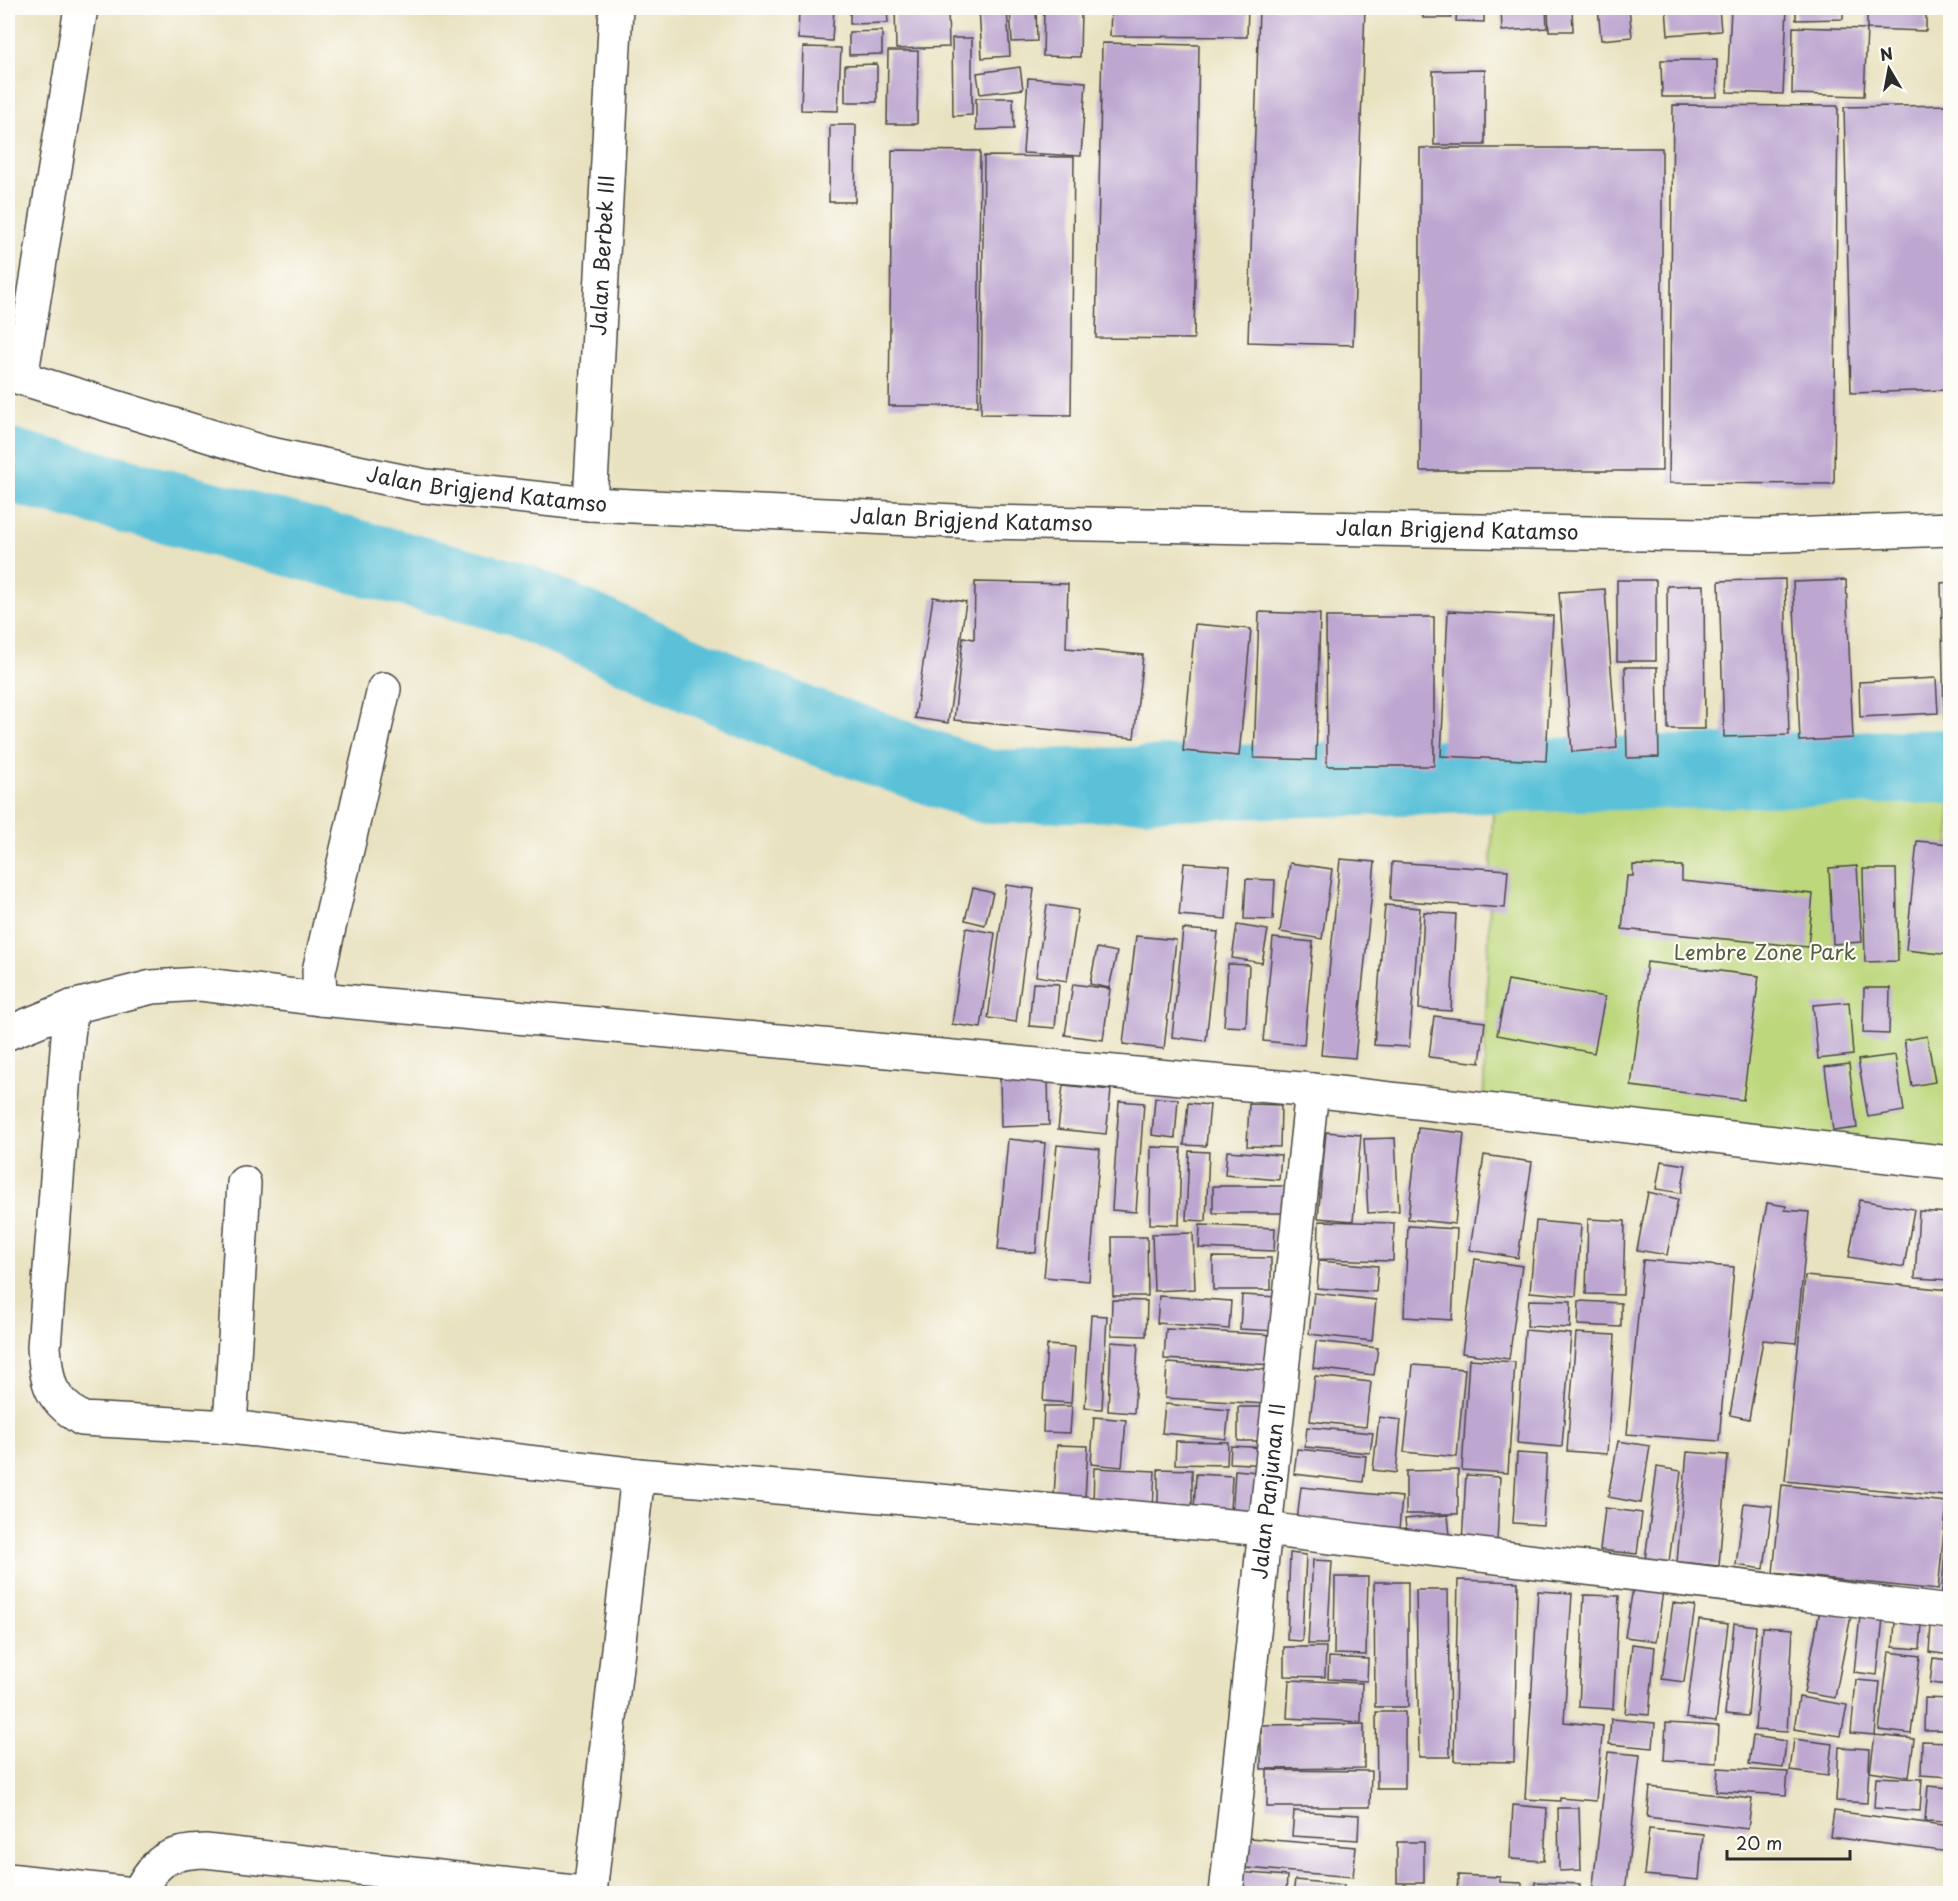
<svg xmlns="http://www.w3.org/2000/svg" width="1958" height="1901" viewBox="0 0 1958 1901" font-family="'Playpen Sans',sans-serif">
<rect width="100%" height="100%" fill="#fdfcf7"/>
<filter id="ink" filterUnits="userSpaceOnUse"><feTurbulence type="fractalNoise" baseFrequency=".0167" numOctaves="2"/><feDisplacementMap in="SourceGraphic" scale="12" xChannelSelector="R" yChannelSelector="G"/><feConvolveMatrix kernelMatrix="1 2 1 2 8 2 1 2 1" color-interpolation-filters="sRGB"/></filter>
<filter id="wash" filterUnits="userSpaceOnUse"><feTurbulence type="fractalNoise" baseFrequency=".008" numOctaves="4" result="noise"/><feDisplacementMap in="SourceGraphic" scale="24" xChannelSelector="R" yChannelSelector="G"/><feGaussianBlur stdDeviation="1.35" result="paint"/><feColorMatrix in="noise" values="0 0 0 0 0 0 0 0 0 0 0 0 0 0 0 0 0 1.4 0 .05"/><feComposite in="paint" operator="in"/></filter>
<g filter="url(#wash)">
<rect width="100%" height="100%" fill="#e9e2c1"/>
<!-- green -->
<polygon fill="#bdd77c" stroke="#748154" stroke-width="1.5" points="1950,761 1950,1161 1483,1110 1494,776"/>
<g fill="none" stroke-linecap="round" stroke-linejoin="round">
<!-- river -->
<polyline stroke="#5ac1d8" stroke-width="74" points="8,465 518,599 797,721 987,787 1950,766"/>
</g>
<g id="blocks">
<!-- building -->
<g fill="#bda6d0">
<polygon points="799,8 834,8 832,41 798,39"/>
<polygon points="850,8 887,8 888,23 850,24"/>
<polygon points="895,8 948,8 949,47 896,49"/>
<polygon points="979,8 1007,8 1010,56 982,58"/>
<polygon points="1010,8 1036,8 1037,41 1012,42"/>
<polygon points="1044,8 1081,8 1080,57 1043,56"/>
<polygon points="1111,8 1248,8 1247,37 1110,36"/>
<polygon points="1259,8 1365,8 1353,345 1248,342"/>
<rect x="1423" y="8" width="28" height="10"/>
<polygon points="1457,8 1484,8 1484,22 1456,21"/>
<polygon points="1501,8 1546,8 1547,28 1502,31"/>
<polygon points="1548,8 1572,8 1573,31 1549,31"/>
<polygon points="1598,8 1629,8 1632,37 1601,40"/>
<polygon points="1666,8 1719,8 1721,31 1668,35"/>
<polygon points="1731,8 1787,8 1783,94 1727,92"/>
<polygon points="1796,8 1843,8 1843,19 1796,20"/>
<polygon points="1867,8 1926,8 1926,31 1867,29"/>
<polygon points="1793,27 1867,29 1864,96 1792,94"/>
<polygon points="882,31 882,54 849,55 849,32"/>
<polygon points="952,38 972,38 972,115 953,116"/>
<polygon points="1102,43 1199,45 1194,339 1096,338"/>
<polygon points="803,47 841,48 838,111 801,110"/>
<polygon points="888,51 918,51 917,124 887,124"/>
<polygon points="1661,60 1717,60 1717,97 1662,97"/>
<polygon points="877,64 877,102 845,102 845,65"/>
<polygon points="1020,67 1023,89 980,94 977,73"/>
<polygon points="1485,70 1485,145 1434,145 1433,71"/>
<polygon points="1028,78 1086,82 1081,156 1023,153"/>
<polygon points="976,98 1013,98 1014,129 976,130"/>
<polygon points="1673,105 1838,106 1834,484 1669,483"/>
<polygon points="1950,105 1950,390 1851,393 1844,107"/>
<polygon points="830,125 856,125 855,202 829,202"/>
<rect x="1420" y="148" width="242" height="323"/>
<polygon points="892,150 980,151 978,406 889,406"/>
<polygon points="984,156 1074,157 1071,415 981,414"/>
<polygon points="1785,579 1789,735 1724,737 1719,581"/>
<rect x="1617" y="580" width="39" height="81"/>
<polygon points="1846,580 1853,738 1800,741 1793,582"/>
<polygon points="975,582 1068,584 1066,648 1143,655 1134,738 954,720 963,637 974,639"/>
<polygon points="1950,582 1950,717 1944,718 1941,583"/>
<polygon points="1704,585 1705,729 1668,729 1667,586"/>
<polygon points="1605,589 1617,748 1572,752 1559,592"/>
<polygon points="933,597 966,602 948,723 915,718"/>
<polygon points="1448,611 1553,616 1546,761 1441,756"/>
<polygon points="1259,612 1320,614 1316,760 1254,758"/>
<polygon points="1326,617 1434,617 1434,766 1327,766"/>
<polygon points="1195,624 1251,629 1239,756 1183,751"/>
<polygon points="1625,667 1657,667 1659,757 1627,758"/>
<polygon points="1936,678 1938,713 1860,717 1859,682"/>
<polygon points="1917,841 1950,844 1950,955 1906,950"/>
<polygon points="1340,859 1375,862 1355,1058 1321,1055"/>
<polygon points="1392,862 1508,870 1505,908 1390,900"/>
<polygon points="1184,863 1230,866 1226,919 1179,915"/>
<polygon points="1290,863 1332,869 1322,939 1280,932"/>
<polygon points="1633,865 1682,866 1682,881 1813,894 1808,947 1622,929 1627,876 1633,876"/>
<polygon points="1857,866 1862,942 1833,944 1829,868"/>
<polygon points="1863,869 1896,869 1898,961 1865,962"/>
<polygon points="1246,879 1275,880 1273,920 1244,919"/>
<polygon points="1006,885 1034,889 1016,1022 988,1018"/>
<polygon points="973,888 993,893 985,925 965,920"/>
<polygon points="1047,905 1078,910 1067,981 1036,976"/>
<polygon points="1385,905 1420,908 1409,1047 1374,1045"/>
<polygon points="1424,912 1456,914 1451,1011 1419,1009"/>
<polygon points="1237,925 1268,930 1262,963 1232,958"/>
<polygon points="966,928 995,933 981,1028 952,1024"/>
<polygon points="1183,929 1218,932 1206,1041 1172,1037"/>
<polygon points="1136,936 1176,940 1164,1049 1123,1044"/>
<polygon points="1273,938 1313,942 1304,1045 1263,1041"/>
<polygon points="1097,948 1117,952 1109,988 1090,984"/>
<polygon points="1647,962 1759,976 1743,1100 1631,1086"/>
<polygon points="1228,964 1249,965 1246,1027 1224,1026"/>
<polygon points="1508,980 1605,997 1594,1053 1497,1035"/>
<polygon points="1033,983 1059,984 1055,1028 1029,1026"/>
<polygon points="1073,984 1110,989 1103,1040 1065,1035"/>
<polygon points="1864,988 1890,988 1889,1034 1863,1033"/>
<polygon points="1849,1002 1853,1055 1818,1059 1813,1005"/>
<polygon points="1434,1016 1485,1022 1480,1063 1429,1057"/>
<polygon points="1927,1036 1935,1082 1912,1086 1904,1040"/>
<polygon points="1895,1055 1904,1111 1868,1117 1858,1060"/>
<polygon points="1849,1064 1857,1128 1833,1131 1825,1067"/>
<polygon points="1048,1076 1049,1125 1001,1127 1000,1078"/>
<polygon points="1063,1085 1111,1090 1106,1134 1058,1129"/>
<polygon points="1155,1098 1178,1099 1175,1138 1152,1135"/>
<polygon points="1119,1101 1144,1103 1136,1212 1112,1210"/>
<polygon points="1188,1103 1210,1105 1206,1146 1184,1145"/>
<polygon points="1249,1104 1281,1105 1280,1147 1247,1146"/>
<polygon points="1418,1128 1464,1133 1455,1224 1408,1219"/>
<polygon points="1326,1132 1361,1135 1353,1221 1318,1218"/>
<polygon points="1395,1138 1399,1211 1368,1213 1364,1139"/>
<polygon points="1008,1139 1045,1143 1036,1253 998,1250"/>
<polygon points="1057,1145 1100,1149 1089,1281 1044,1277"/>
<polygon points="1151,1147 1181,1148 1179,1225 1150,1224"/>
<polygon points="1189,1151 1209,1152 1206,1221 1186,1220"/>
<polygon points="1227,1151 1281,1155 1279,1180 1225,1175"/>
<polygon points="1484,1155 1532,1162 1518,1258 1470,1250"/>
<polygon points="1661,1161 1686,1165 1681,1193 1656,1189"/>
<rect x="1213" y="1186" width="72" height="27"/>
<polygon points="1648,1192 1678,1199 1667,1255 1637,1250"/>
<polygon points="1859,1200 1914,1209 1904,1267 1849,1257"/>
<polygon points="1767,1203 1786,1206 1785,1210 1809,1212 1796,1343 1763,1340 1749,1419 1730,1415"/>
<polygon points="1919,1211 1950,1213 1950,1280 1915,1278"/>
<polygon points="1588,1219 1625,1221 1623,1295 1586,1294"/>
<polygon points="1319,1221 1394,1223 1393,1261 1318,1259"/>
<polygon points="1536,1221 1581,1225 1576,1296 1530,1292"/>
<polygon points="1200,1225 1275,1228 1274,1251 1199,1248"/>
<polygon points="1408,1226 1457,1229 1452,1320 1404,1317"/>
<polygon points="1193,1233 1195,1289 1154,1291 1152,1234"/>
<polygon points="1112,1237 1147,1237 1148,1296 1113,1296"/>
<polygon points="1213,1257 1271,1258 1271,1290 1213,1290"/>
<polygon points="1475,1259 1522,1266 1509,1359 1462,1353"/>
<polygon points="1643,1260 1734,1267 1719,1441 1627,1434"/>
<polygon points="1319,1261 1378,1266 1376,1292 1317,1288"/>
<polygon points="1805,1276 1950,1290 1950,1441 1945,1496 1785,1481"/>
<polygon points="1314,1293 1376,1300 1372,1341 1309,1334"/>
<polygon points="1242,1295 1278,1297 1275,1331 1240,1329"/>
<polygon points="1159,1296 1231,1301 1229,1329 1157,1323"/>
<polygon points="1112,1300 1147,1301 1146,1336 1111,1335"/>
<polygon points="1529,1300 1571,1301 1570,1328 1527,1326"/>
<polygon points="1579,1301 1621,1303 1621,1327 1578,1325"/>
<polygon points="1091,1315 1107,1316 1102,1409 1085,1408"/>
<polygon points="1166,1329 1276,1335 1274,1365 1164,1359"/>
<polygon points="1525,1330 1571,1334 1562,1447 1517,1443"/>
<polygon points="1576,1333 1615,1335 1607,1454 1567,1451"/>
<polygon points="1316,1341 1378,1348 1374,1375 1313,1368"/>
<polygon points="1111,1342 1138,1344 1134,1413 1108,1411"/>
<polygon points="1047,1345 1075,1347 1071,1403 1043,1401"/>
<polygon points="1469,1359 1515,1362 1508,1473 1462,1470"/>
<polygon points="1167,1363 1269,1370 1266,1404 1165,1398"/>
<polygon points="1413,1365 1465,1369 1457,1457 1404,1452"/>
<polygon points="1315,1376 1371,1382 1366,1427 1310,1421"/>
<polygon points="1165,1404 1229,1410 1226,1439 1162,1433"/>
<polygon points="1044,1406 1072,1406 1070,1433 1043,1432"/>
<rect x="1238" y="1407" width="34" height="34"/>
<polygon points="1094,1417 1126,1420 1122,1467 1091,1464"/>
<polygon points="1379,1417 1401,1420 1396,1473 1373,1470"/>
<polygon points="1307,1427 1373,1433 1370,1453 1305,1447"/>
<polygon points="1176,1441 1228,1442 1227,1465 1175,1464"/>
<polygon points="1618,1441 1650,1446 1641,1503 1608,1497"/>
<polygon points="1057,1445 1088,1446 1085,1498 1054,1497"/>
<polygon points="1231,1446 1270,1448 1269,1465 1230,1463"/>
<polygon points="1297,1449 1366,1456 1363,1482 1294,1474"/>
<polygon points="1687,1452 1728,1455 1719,1566 1677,1562"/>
<polygon points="1517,1453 1547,1455 1543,1525 1513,1523"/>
<polygon points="1657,1467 1681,1471 1669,1562 1645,1560"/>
<polygon points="1094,1468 1155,1471 1153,1508 1093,1504"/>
<polygon points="1158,1469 1192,1470 1192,1509 1158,1509"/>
<polygon points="1235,1470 1269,1473 1265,1519 1232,1516"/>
<polygon points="1458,1470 1458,1514 1406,1514 1406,1471"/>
<polygon points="1196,1474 1232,1476 1230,1511 1194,1509"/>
<polygon points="1466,1475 1500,1477 1497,1544 1462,1543"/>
<polygon points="1782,1485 1947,1502 1938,1590 1773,1573"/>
<polygon points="1301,1487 1402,1497 1399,1530 1297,1521"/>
<polygon points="1744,1503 1772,1506 1764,1569 1736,1565"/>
<polygon points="1605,1508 1642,1513 1637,1554 1600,1550"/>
<polygon points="1448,1515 1450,1536 1407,1540 1405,1519"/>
<polygon points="1949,1519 1950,1519 1950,1547 1945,1546"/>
<polygon points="1945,1551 1950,1552 1950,1602 1941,1601"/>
<polygon points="1290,1553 1306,1555 1302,1641 1287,1640"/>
<polygon points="1313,1560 1332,1561 1327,1644 1308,1644"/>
<polygon points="1335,1577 1368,1577 1366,1655 1334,1654"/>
<polygon points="1458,1580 1518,1582 1514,1762 1454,1761"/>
<polygon points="1374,1582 1408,1582 1408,1707 1375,1707"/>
<polygon points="1633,1588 1663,1591 1656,1641 1625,1637"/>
<polygon points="1416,1590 1448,1590 1450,1757 1419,1757"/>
<polygon points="1538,1591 1572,1593 1564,1722 1603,1726 1596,1801 1560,1798 1560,1801 1525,1799"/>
<polygon points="1584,1595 1619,1596 1613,1709 1579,1707"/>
<polygon points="1673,1603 1695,1606 1684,1682 1662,1679"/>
<polygon points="1820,1610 1851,1616 1835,1698 1804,1693"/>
<polygon points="1896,1610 1923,1612 1920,1649 1893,1647"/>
<polygon points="1860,1616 1883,1618 1877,1675 1854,1672"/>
<polygon points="1699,1620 1728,1624 1716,1722 1686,1718"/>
<polygon points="1734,1623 1756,1626 1748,1716 1725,1714"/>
<polygon points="1931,1625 1950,1627 1950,1655 1929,1652"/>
<polygon points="1762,1627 1793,1629 1787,1732 1755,1730"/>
<polygon points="1632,1644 1655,1647 1649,1715 1625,1713"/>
<polygon points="1284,1647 1326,1647 1325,1677 1284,1676"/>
<polygon points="1889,1652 1920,1656 1911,1734 1879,1730"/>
<polygon points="1329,1657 1368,1659 1367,1681 1328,1679"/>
<polygon points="1933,1658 1950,1660 1950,1685 1930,1683"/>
<polygon points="1289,1680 1362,1683 1361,1722 1287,1718"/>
<polygon points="1856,1680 1880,1682 1875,1735 1914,1739 1909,1777 1870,1771 1875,1735 1851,1733"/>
<polygon points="1799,1697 1847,1705 1841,1736 1794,1729"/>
<polygon points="1925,1698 1950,1699 1950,1730 1924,1730"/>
<polygon points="1376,1712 1405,1712 1405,1789 1377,1789"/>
<polygon points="1611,1719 1655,1723 1653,1748 1609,1744"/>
<polygon points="1666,1723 1719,1726 1717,1763 1664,1760"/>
<polygon points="1364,1724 1364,1768 1261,1769 1261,1725"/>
<polygon points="1753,1736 1786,1741 1783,1768 1749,1764"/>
<polygon points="1794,1739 1832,1744 1828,1776 1790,1771"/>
<polygon points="1922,1741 1950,1742 1950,1777 1921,1775"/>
<polygon points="1839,1747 1870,1749 1867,1803 1836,1801"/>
<polygon points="1608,1752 1640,1755 1625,1894 1592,1894"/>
<polygon points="1718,1768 1788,1772 1786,1795 1716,1791"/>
<polygon points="1267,1770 1371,1771 1370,1807 1267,1807"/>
<polygon points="1876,1777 1922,1779 1920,1811 1874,1808"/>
<polygon points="1928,1786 1950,1788 1950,1822 1925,1821"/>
<polygon points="1650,1787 1752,1799 1748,1829 1647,1817"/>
<polygon points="1513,1805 1547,1808 1544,1861 1510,1859"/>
<polygon points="1558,1808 1579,1808 1581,1870 1559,1871"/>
<polygon points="1294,1811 1359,1815 1358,1840 1292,1836"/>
<polygon points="1834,1811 1950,1826 1950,1852 1830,1837"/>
<polygon points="1649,1829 1703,1834 1699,1880 1644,1875"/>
<polygon points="1249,1838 1356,1847 1353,1877 1246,1868"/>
<rect x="1397" y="1842" width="27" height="41"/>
<polygon points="1237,1872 1287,1876 1286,1894 1235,1891"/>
<polygon points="1458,1875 1500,1877 1500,1882 1522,1883 1522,1894 1457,1894"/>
<polygon points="1295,1880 1344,1885 1343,1894 1293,1894"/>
<polygon points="1535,1882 1580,1884 1579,1894 1534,1894"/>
</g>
</g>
</g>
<g filter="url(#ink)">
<use href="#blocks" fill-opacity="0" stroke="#484642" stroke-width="1.5"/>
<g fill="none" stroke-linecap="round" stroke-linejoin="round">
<defs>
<g id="minor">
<path id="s1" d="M8,374L265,453L425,486L590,504L977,522L1760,536L1950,529"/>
<polyline points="21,378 81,8"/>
<path id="s2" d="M590,504L616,8"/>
<polyline points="320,999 319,971 384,689"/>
<path d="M72,1007L68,1036L44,1347C47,1384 49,1398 82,1419L230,1427L638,1475L1265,1529L1950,1612"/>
<polyline points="8,1033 72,1007 152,987 199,984 320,999 1312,1090 1950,1163"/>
<polyline points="230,1427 244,1183"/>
<polyline points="8,1880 133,1894"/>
<polyline points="590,1893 638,1475"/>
<path d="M138,1894C155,1861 167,1852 205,1851L592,1894"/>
<path id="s3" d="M1226,1894L1312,1090"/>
</g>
</defs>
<!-- minor casing -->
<use href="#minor" stroke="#484642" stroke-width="36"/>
<!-- minor -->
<use href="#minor" stroke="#fff" stroke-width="33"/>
</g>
</g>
<g text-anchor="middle" stroke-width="4.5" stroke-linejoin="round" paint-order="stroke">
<!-- street labels -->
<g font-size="21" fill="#2b2b2b" stroke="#fdfcf7">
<text dy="7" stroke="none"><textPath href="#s2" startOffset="249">Jalan Berbek III</textPath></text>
<text dy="7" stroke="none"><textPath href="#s1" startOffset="494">Jalan Brigjend Katamso</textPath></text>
<text dy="7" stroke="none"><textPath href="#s1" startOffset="980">Jalan Brigjend Katamso</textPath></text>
<text dy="7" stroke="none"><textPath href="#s1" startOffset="1466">Jalan Brigjend Katamso</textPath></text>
<text dy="7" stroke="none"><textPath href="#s3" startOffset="405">Jalan Panjunan II</textPath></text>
</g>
<!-- park labels -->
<g font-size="21" fill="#575f43" stroke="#fdfcf7">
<text x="1765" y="960">Lembre Zone Park</text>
</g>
</g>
<!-- margin -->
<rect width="1958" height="1901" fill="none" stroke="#fdfcf7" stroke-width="30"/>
<!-- north arrow -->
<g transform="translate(1889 69) rotate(350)" stroke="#fdfcf7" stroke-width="4.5" paint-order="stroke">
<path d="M0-4.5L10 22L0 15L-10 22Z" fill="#2b2b2b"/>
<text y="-9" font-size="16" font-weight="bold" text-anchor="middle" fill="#2b2b2b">N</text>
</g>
<!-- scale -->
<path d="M1727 1850v9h123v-9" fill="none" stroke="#2b2b2b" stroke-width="3"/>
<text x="1736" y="1850" font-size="18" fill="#2b2b2b" stroke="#fdfcf7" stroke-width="4.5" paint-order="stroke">20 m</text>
</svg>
